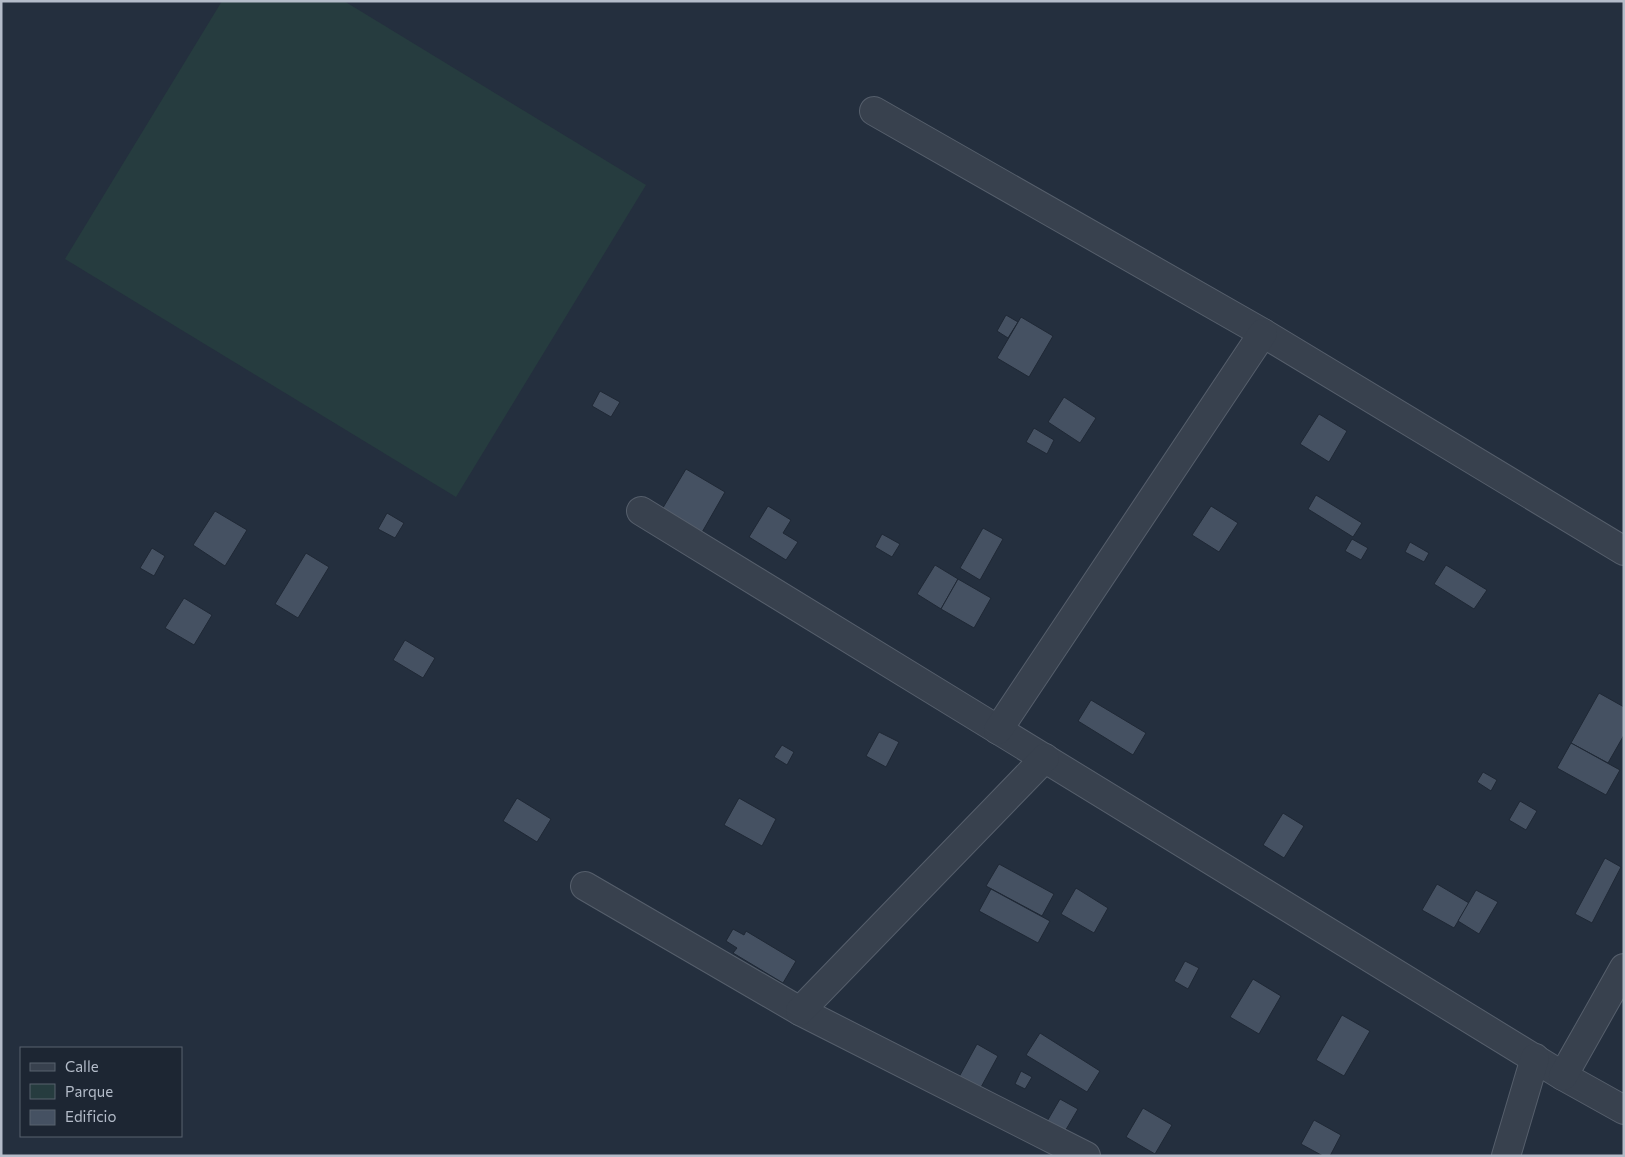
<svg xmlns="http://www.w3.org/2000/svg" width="1625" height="1157" viewBox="0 0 1625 1157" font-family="Commissioner,sans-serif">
<rect width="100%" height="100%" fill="#242f3e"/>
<!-- green -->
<polygon fill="#263c3f" points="222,1 344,1 646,185 456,497 65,259"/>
<!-- building -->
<g fill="#455162" stroke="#1f2835">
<polygon points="1006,315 1018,322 1008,338 997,331"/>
<polygon points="1021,317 1053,336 1029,377 997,358"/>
<polygon points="600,391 620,402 611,417 592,406"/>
<polygon points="1064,397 1096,418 1080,443 1048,422"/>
<polygon points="1319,414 1347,431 1329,462 1300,444"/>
<polygon points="1034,428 1054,440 1047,454 1026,442"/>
<polygon points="686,469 725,492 701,534 661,511"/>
<polygon points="1316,495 1362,523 1353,537 1308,509"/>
<polygon points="768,506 791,520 783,533 798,542 786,560 749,537"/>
<polygon points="1211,506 1238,523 1219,552 1192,535"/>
<polygon points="215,511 247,530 225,566 193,545"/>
<polygon points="387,513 404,523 395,538 378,529"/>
<polygon points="983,528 1003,539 980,580 960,568"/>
<polygon points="882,534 900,544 892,557 875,547"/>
<polygon points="1352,539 1368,548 1361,560 1345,551"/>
<polygon points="1410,542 1429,553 1424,562 1405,552"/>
<polygon points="152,548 165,556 154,576 140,568"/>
<polygon points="306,553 329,567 298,618 275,604"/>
<polygon points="935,565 958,579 941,609 917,594"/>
<polygon points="1446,565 1487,590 1474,609 1434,584"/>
<polygon points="958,579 991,598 974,628 941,609"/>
<polygon points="184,598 212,615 194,645 165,628"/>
<polygon points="405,640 435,658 423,678 393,660"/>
<polygon points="1599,693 1624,707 1624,735 1608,763 1571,743"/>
<polygon points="1091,700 1146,733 1133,755 1078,721"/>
<polygon points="879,732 899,742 886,767 866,756"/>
<polygon points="1571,743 1620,770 1606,795 1557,768"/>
<polygon points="782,745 794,752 787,765 774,757"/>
<polygon points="1483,772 1497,780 1491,791 1477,782"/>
<polygon points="517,798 551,819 537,842 503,821"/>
<polygon points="739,798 776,819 762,846 724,825"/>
<polygon points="1520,801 1537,811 1526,830 1509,820"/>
<polygon points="1283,813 1304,826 1284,858 1263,845"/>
<polygon points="1605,858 1621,867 1592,923 1575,914"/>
<polygon points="999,864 1054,894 1042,916 986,886"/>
<polygon points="1437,884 1469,903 1454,928 1422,910"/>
<polygon points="1076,888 1108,908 1094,933 1061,914"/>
<polygon points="991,889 1050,921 1038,943 979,911"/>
<polygon points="1476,890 1498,902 1479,934 1458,921"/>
<polygon points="733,929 744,935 746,931 796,961 783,983 733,953 737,948 726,941"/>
<polygon points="1185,961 1199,968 1188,989 1174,981"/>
<polygon points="1253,979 1281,996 1259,1034 1230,1017"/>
<polygon points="1342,1015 1370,1031 1344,1076 1316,1060"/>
<polygon points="1040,1033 1100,1071 1087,1092 1026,1055"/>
<polygon points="977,1044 998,1056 980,1089 959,1077"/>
<polygon points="1021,1071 1032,1077 1025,1089 1015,1084"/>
<polygon points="1060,1099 1078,1109 1064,1133 1046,1123"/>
<polygon points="1143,1108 1172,1125 1155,1154 1126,1137"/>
<polygon points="1314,1120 1341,1135 1330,1156 1323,1156 1301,1144"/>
</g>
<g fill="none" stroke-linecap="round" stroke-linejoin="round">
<defs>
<g id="minor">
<polyline points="874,111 1263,333 1624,551"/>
<polyline points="641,511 1563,1076 1624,1110"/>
<polyline points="998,730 1263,333"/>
<polyline points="585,886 800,1011 1086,1156"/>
<polyline points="800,1011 1045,758"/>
<polyline points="1563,1076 1624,968"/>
<polyline points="1506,1156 1535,1058"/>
</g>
</defs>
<!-- minor casing -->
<use href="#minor" stroke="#565f6c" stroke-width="30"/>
<!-- minor -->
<use href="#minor" stroke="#38414e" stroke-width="28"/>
</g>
<!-- border -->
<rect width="1625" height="1157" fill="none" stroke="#b4bcc9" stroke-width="5"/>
<!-- legend -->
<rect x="20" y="1047" width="162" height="90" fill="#1d2633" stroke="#59626f"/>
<rect x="30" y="1063" width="25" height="8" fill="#38414e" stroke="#59626f"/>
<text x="65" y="1072" font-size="15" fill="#b4bcc9">Calle</text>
<rect x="30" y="1084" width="25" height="15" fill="#263c3f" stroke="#59626f"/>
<text x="65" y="1097" font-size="15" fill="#b4bcc9">Parque</text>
<rect x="30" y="1110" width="25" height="15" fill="#455162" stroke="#59626f"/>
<text x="65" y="1122" font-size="15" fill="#b4bcc9">Edificio</text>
</svg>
